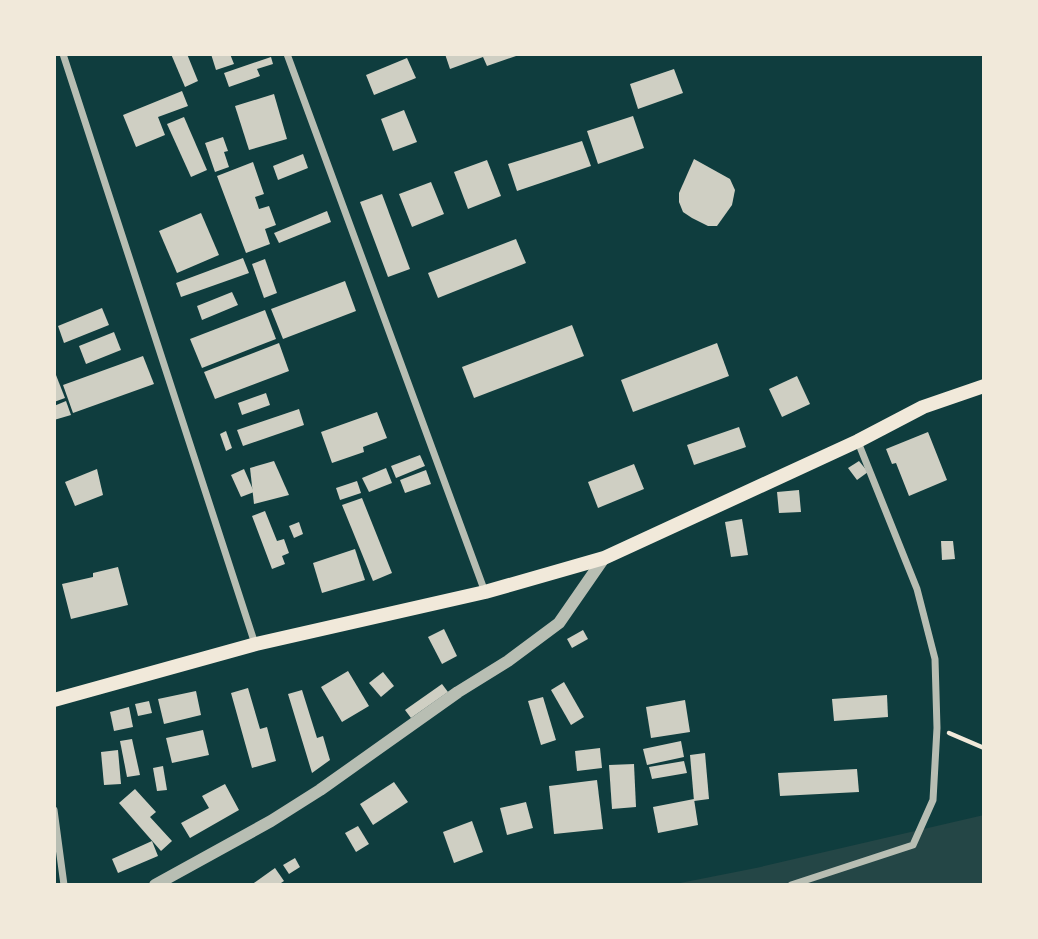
<svg xmlns="http://www.w3.org/2000/svg" width="1038" height="939" viewBox="0 0 1038 939" font-family="'PT Serif',serif">
<rect width="100%" height="100%" fill="#0f3d3e"/>
<!-- green -->
<polygon fill="#244646" points="984,815 984,885 670,885 756,868"/>
<!-- building -->
<g fill="#cfcfc3">
<polygon points="171,54 187,54 198,81 185,87"/>
<polygon points="211,54 230,54 234,64 216,70"/>
<polygon points="445,54 519,54 519,55 487,66 483,57 450,69"/>
<polygon points="271,57 273,64 257,69 260,76 229,87 224,73"/>
<polygon points="407,58 416,78 374,95 366,75"/>
<polygon points="674,69 683,93 638,109 630,84"/>
<polygon points="182,91 188,106 158,117 165,135 136,147 123,115"/>
<polygon points="274,94 287,139 249,150 235,106"/>
<polygon points="404,110 417,142 393,151 381,119"/>
<polygon points="633,116 644,148 598,164 587,131"/>
<polygon points="184,117 207,170 191,177 167,124"/>
<polygon points="223,137 228,151 224,152 229,167 215,172 205,143"/>
<polygon points="582,141 591,166 517,191 508,164"/>
<polygon points="303,154 308,168 278,180 273,166"/>
<polygon points="694,159 730,179 735,190 732,205 717,226 708,226 692,218 683,212 679,202 679,193"/>
<polygon points="487,160 501,196 468,209 454,172"/>
<polygon points="253,162 264,194 255,197 259,209 269,206 276,225 265,229 270,244 246,253 217,176"/>
<polygon points="431,182 444,214 412,227 399,194"/>
<polygon points="382,194 410,269 388,277 360,202"/>
<polygon points="327,211 331,222 279,243 274,233"/>
<polygon points="201,213 219,255 177,273 159,231"/>
<polygon points="516,239 526,263 438,298 428,273"/>
<polygon points="243,258 249,273 181,297 176,283"/>
<polygon points="265,259 277,293 264,298 252,264"/>
<polygon points="345,281 356,311 283,339 271,309"/>
<polygon points="232,292 238,305 202,320 197,306"/>
<polygon points="102,308 109,325 64,343 58,326"/>
<polygon points="265,310 276,339 202,368 190,339"/>
<polygon points="572,325 584,356 474,398 462,367"/>
<polygon points="114,332 121,350 86,364 79,346"/>
<polygon points="279,343 289,371 215,399 204,372"/>
<polygon points="717,343 729,376 633,412 621,380"/>
<polygon points="143,356 154,384 73,413 63,385"/>
<polygon points="54,370 65,398 54,402"/>
<polygon points="797,376 810,404 782,417 769,389"/>
<polygon points="266,393 270,405 242,415 238,403"/>
<polygon points="66,401 71,415 54,420 54,406"/>
<polygon points="299,409 304,425 243,446 237,430"/>
<polygon points="377,412 387,438 363,447 364,452 332,463 321,432"/>
<polygon points="739,427 746,447 694,465 687,445"/>
<polygon points="226,431 232,448 226,451 220,434"/>
<polygon points="928,432 947,480 909,496 896,463 892,464 886,449"/>
<polygon points="420,455 425,466 396,478 391,466"/>
<polygon points="274,461 289,495 254,504 250,468"/>
<polygon points="859,461 868,472 857,480 848,468"/>
<polygon points="634,464 644,489 598,508 588,482"/>
<polygon points="386,468 392,483 369,492 362,478"/>
<polygon points="97,469 103,495 75,506 65,482"/>
<polygon points="244,469 254,492 241,497 231,475"/>
<polygon points="426,470 431,484 405,493 400,480"/>
<polygon points="357,481 361,493 340,500 336,488"/>
<polygon points="799,490 801,512 779,513 777,492"/>
<polygon points="362,498 392,573 373,581 342,505"/>
<polygon points="265,511 277,541 284,539 289,553 282,556 285,564 272,569 252,516"/>
<polygon points="742,519 748,555 731,557 725,522"/>
<polygon points="299,522 303,534 294,538 289,526"/>
<polygon points="941,541 953,541 955,559 942,560"/>
<polygon points="355,549 365,580 322,593 313,563"/>
<polygon points="118,567 128,605 71,619 62,584 93,577 93,573"/>
<polygon points="444,629 457,656 442,664 428,637"/>
<polygon points="583,630 588,639 572,648 567,639"/>
<polygon points="348,671 369,706 342,722 321,687"/>
<polygon points="383,672 394,686 381,697 369,683"/>
<polygon points="564,682 584,717 571,725 551,690"/>
<polygon points="442,684 448,692 411,718 405,710"/>
<polygon points="248,688 260,729 267,727 276,761 252,768 231,693"/>
<polygon points="302,690 317,738 323,736 330,760 312,773 288,694"/>
<polygon points="196,691 201,715 164,724 158,699"/>
<polygon points="887,695 888,717 834,721 832,699"/>
<polygon points="543,697 556,740 541,745 528,701"/>
<polygon points="685,700 690,732 651,738 646,707"/>
<polygon points="149,701 152,713 138,716 135,704"/>
<polygon points="129,707 133,727 114,731 110,712"/>
<polygon points="203,730 209,755 172,763 166,738"/>
<polygon points="132,739 140,775 127,777 120,741"/>
<polygon points="681,741 684,757 647,765 643,749"/>
<polygon points="600,748 602,768 577,771 575,751"/>
<polygon points="118,750 121,784 104,785 101,752"/>
<polygon points="705,753 709,799 694,801 690,755"/>
<polygon points="684,761 687,773 652,779 649,767"/>
<polygon points="634,764 636,807 612,809 609,765"/>
<polygon points="163,766 167,790 157,791 153,768"/>
<polygon points="857,769 859,792 780,796 778,773"/>
<polygon points="597,780 603,829 554,834 549,786"/>
<polygon points="394,782 408,802 373,825 360,804"/>
<polygon points="225,784 239,810 190,838 181,823 209,808 202,796"/>
<polygon points="135,789 156,812 150,817 172,841 161,851 119,803"/>
<polygon points="694,799 698,825 658,833 653,807"/>
<polygon points="526,802 533,828 507,835 500,808"/>
<polygon points="472,821 483,852 454,863 443,832"/>
<polygon points="358,826 369,844 356,852 345,833"/>
<polygon points="152,841 158,856 118,873 112,859"/>
<polygon points="295,858 300,867 289,874 283,865"/>
<polygon points="275,868 284,881 278,885 251,885"/>
</g>
<g fill="none" stroke-linecap="round" stroke-linejoin="round">
<!-- path -->
<polyline stroke="#f1e9da" stroke-width="4.5" points="949,733 984,748"/>
<!-- minor -->
<g stroke="#b8beb3" stroke-width="7">
<polyline points="63,54 255,644"/>
<polyline points="287,54 485,592"/>
<polyline points="54,810 64,885"/>
<polyline points="791,885 913,845 933,800 937,728 935,659 917,589 858,442"/>
</g>
<!-- tertiary -->
<polyline stroke="#b8beb3" stroke-width="12" points="155,885 271,821 320,790 458,692 508,661 559,623 604,558"/>
<!-- secondary -->
<polyline stroke="#f1e9da" stroke-width="14" points="54,700 256,644 485,592 604,558 858,441 923,407 984,386"/>
</g>
<!-- border -->
<rect width="1038" height="939" fill="none" stroke="#f1e9da" stroke-width="112"/>
</svg>
